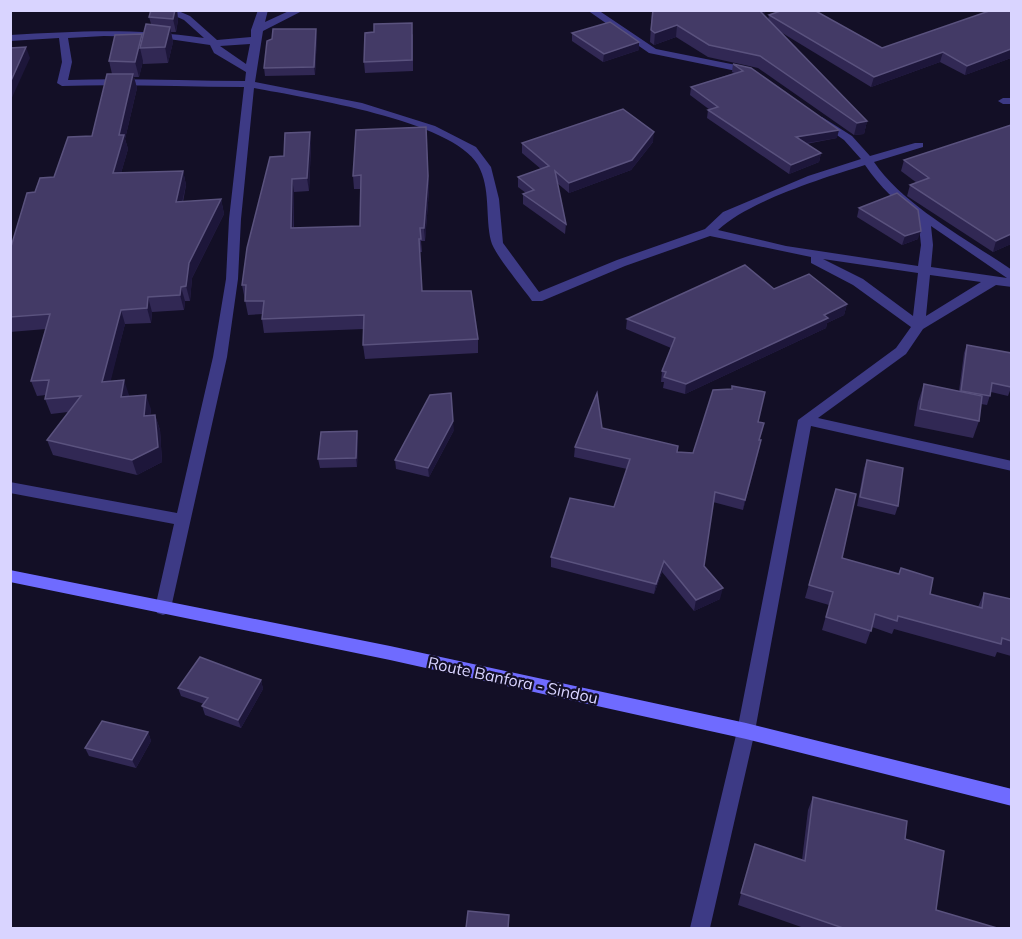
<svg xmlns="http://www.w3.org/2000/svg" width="1022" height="939" viewBox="0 0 1022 939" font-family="Mulish,sans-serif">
<rect width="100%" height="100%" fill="#130f26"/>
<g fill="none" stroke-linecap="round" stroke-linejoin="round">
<!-- minor -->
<g fill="#3d3a85" fill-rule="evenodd">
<path d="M162,10H176L190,16L217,40L251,37V30L258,10H268L265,22L291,10H304L263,31L255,82L362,103L435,126L476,147L491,167L499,199L503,243L539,292L617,260L705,229L723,212L808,176L861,159L844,140L818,122V118L822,117L852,136L870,156L915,143H923V147L874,162C904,206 967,239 1012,270V287L996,285L923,329L906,354L818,418L1012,461V471L811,426L755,731L710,928H690L737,731L798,420L896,348L911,327L853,285L811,263V257L710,236L625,266L542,301H532C523,288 494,254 491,241C485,217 491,188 478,165C452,120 306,98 254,88L241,219L238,279L227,357L171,608L169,613L163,615L157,613L155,608L174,524L10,493V482L177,513L213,357L226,279L229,219L244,87C183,87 123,84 62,86L57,83L62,62L59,38L10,41V35C79,31 135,28 204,38L184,20ZM104,36L155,37L210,45L214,53L246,72L245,81C186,81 127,78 68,80L72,62L68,38ZM250,44L246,64L220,46ZM865,165C880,187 896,202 918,217L921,245L918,266L786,246L718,230C749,201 823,178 865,165ZM931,226L1007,278L931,267L933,245ZM823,259L918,273L913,316L863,279ZM930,275L981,282L926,316Z"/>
<polygon points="587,10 598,10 656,49 751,68 756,71 751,74 649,53"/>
<polygon points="1012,98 1012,104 1003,104 998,101 1003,98"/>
</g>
<!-- secondary -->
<polygon fill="#6f6bff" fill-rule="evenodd" points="10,570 390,646 746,723 1012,789 1012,806 746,739 390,660 10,582"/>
</g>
<!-- wall -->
<g fill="#312854">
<polygon points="151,10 177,10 178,20 176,32 171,32 173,42 168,63 143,64 143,61 139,77 134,77 137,88 125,139 128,149 121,173 183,171 186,185 183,202 221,199 224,214 192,278 190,301 185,301 184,310 152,312 151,323 125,324 110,381 129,395 129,396 151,409 150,416 155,415 160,430 162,462 137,475 53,455 47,440 68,412 51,414 45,399 46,395 37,396 31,381 46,329 10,332 10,250 35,192 54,177 92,136 112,74 109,61 143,37 151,24 149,17"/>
<polygon points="652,10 767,10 763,15 768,20 769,15 882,48 1011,10 1011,58 965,75 940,62 871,87 779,31 867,121 864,134 854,135 758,68 708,57 676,37 654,45 650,42"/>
<polygon points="572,33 639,42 639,50 603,62 572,41"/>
<polygon points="413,34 413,71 365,73 364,62"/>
<polygon points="317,36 315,75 265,76 264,68"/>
<polygon points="733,64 751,68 837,138 806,144 821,153 819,162 789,174 707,118 708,110 710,110 690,95 691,87 734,73 732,72"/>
<polygon points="1011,125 1011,244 993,252 907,196 910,185 917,183 901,171 904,160"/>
<polygon points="426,127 429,190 425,241 421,241 422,252 419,252 422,291 478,339 478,353 365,359 363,345 364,329 264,333 262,319 263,314 248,315 242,285 284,156 311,145 309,191 294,192 294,228 360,226 361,189 354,189 353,176"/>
<polygon points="653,142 631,170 569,193 557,183 566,224 565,234 523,204 523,194 526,193 518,187 518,177 541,169 522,153 522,143"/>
<polygon points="859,208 918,239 902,245 857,217"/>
<polygon points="774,289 847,304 844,315 827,323 826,328 685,394 663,388 664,382 661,382 662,371 671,348 626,329 627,319"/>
<polygon points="967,345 1011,353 1011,388 1008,396 991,392 987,405 981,404 979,421 973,438 914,426 918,402 924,384 959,391 964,353"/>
<polygon points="759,422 760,440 761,440 743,510 713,502 704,566 720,599 694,611 662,572 654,594 551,567 551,557 614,507 627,469 574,457 575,447 602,428 678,452 693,453"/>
<polygon points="454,430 429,477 396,469 395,460"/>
<polygon points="357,431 358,440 357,467 320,468 318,459"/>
<polygon points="867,460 898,506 895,515 857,506 864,468"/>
<polygon points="836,489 842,558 899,574 901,568 930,594 978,607 984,593 1011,599 1011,656 997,652 995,657 894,629 892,634 872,627 866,644 822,630 829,605 805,598"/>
<polygon points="261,680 263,689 241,728 205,715 202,706 204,704 181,696 178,688"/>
<polygon points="148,732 151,741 136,768 89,756 85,748"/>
<polygon points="813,797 905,839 936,910 997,928 804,928 738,905 751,857 802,860 808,810"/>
</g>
<!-- shaded-wall -->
<g fill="#1d163a">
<polygon points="175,10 177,10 178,20 176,32 173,19"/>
<polygon points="759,10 767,10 757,23"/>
<polygon points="677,25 676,37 654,45 655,33"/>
<polygon points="170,27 173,42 168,63 165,47"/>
<polygon points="316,29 317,36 315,75 314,67"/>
<polygon points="142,34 145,48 140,48 143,61 139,77 135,62"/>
<polygon points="639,42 639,50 603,62 604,54"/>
<polygon points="26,47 30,58 10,102 10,83"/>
<polygon points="1011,49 1011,58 965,75 967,66"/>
<polygon points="943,52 940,62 871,87 874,77"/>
<polygon points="133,74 137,88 125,139 128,149 117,187 113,173 119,135"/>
<polygon points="867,121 864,134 854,135 857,123"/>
<polygon points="839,130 837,138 795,145 796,137"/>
<polygon points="310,132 311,145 309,191 307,178"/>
<polygon points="654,132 653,142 631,170 569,193 569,183"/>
<polygon points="821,153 819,162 789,174 791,165"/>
<polygon points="183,171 186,185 179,216 176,202"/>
<polygon points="428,176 429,190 425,241 424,228"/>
<polygon points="292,179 294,192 293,242 291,228"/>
<polygon points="221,199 224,214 192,278 190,301 186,286 189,263"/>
<polygon points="921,231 918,239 902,245 905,236"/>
<polygon points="1011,234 1011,244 993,252 996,241"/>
<polygon points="181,287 185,301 184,310 180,295"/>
<polygon points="148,297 152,312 151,323 147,308"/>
<polygon points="847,304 844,315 827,323 826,328 685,394 686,384"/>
<polygon points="121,310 125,324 107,396 102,382"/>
<polygon points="124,380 129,395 126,412 121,397"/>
<polygon points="146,395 151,409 148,431 144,416"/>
<polygon points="155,415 160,430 162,462 137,475 132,460"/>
<polygon points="453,421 454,430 429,477 428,468"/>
<polygon points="357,431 358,440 357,467 356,458"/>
<polygon points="761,440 759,451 743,510 745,500"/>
<polygon points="664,561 662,572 654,594 656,584"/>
<polygon points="723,588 720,599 694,611 696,600"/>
<polygon points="261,680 263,689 241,728 238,720"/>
<polygon points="148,732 151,741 136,768 132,760"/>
</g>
<!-- building -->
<g fill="#433a66" stroke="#5a527e" stroke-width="1.5">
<polygon points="151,10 175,10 173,19 149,17"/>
<polygon points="653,10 759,10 867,121 857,123 760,56 709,45 677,25 655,33 651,30"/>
<polygon points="783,10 814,10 882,48 992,10 1011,10 1011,49 967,66 943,52 874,77 769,15"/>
<polygon points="610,22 639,42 604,54 572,33"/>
<polygon points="412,23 412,60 364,62 365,33 374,32 374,24"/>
<polygon points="146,24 170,27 165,47 140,48"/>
<polygon points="273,29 316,29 314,67 264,68 267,41 272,39"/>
<polygon points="142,34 135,62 109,61 115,35"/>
<polygon points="26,47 10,83 10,48"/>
<polygon points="733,64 751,68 839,130 796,137 821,153 791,165 708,110 718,107 691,87 743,71"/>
<polygon points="107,74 133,74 119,135 124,135 113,173 183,171 176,202 221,199 189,263 186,286 181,287 180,295 148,297 147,308 121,310 102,382 124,380 121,397 146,395 144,416 155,415 158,447 132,460 47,440 81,396 45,399 49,380 31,381 50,314 10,317 10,250 27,193 35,192 40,178 54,177 68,137 92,136"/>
<polygon points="623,109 654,132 632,160 569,183 555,171 566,224 523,194 534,190 518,177 549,166 522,143"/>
<polygon points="1011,125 1011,234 996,241 910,185 929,178 904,160"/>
<polygon points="426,127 428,176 424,228 420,228 421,239 419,239 422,291 471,291 478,339 363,345 364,315 262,319 264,301 245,301 246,285 242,285 247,248 270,157 284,156 285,133 310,132 307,178 292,179 291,228 360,226 361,175 353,176 356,130"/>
<polygon points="897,193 918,210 921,231 905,236 859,208"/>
<polygon points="745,265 774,289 809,274 847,304 824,315 828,318 686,384 664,377 666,372 662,371 675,338 627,319"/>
<polygon points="967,345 1011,353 1011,387 992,383 990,396 961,391"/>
<polygon points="924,384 982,396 979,421 920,409"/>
<polygon points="732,386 765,392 758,422 764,423 759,440 761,440 745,500 715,492 704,566 723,588 696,600 664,561 656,584 551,557 570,498 614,507 630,459 575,447 597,393 602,428 678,446 677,452 693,453 713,390 732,389"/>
<polygon points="451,393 453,421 428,468 395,460 430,395"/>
<polygon points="357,431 356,458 318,459 321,432"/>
<polygon points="867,460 903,468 898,506 860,497"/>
<polygon points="836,489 856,494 842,558 899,574 901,568 933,578 930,594 982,608 984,593 1011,599 1011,641 1002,638 1001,644 898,616 897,621 875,614 871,631 826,617 833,592 809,585"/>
<polygon points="200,657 261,680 238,720 202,706 208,698 178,688"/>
<polygon points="102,721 148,732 132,760 85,748"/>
<polygon points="813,797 907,821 905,839 944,851 936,910 997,928 843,928 741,893 755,844 805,861"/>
<polygon points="468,911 509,915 508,928 466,928"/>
</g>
<g text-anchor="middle" stroke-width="4.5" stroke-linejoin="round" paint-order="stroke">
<!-- street labels -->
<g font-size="16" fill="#d9d4ff" stroke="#130f26">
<text transform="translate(513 680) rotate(12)" y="6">Route Banfora - Sindou</text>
</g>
</g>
<!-- border -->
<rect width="1022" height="939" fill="none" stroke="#d9d4ff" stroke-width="24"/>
</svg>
